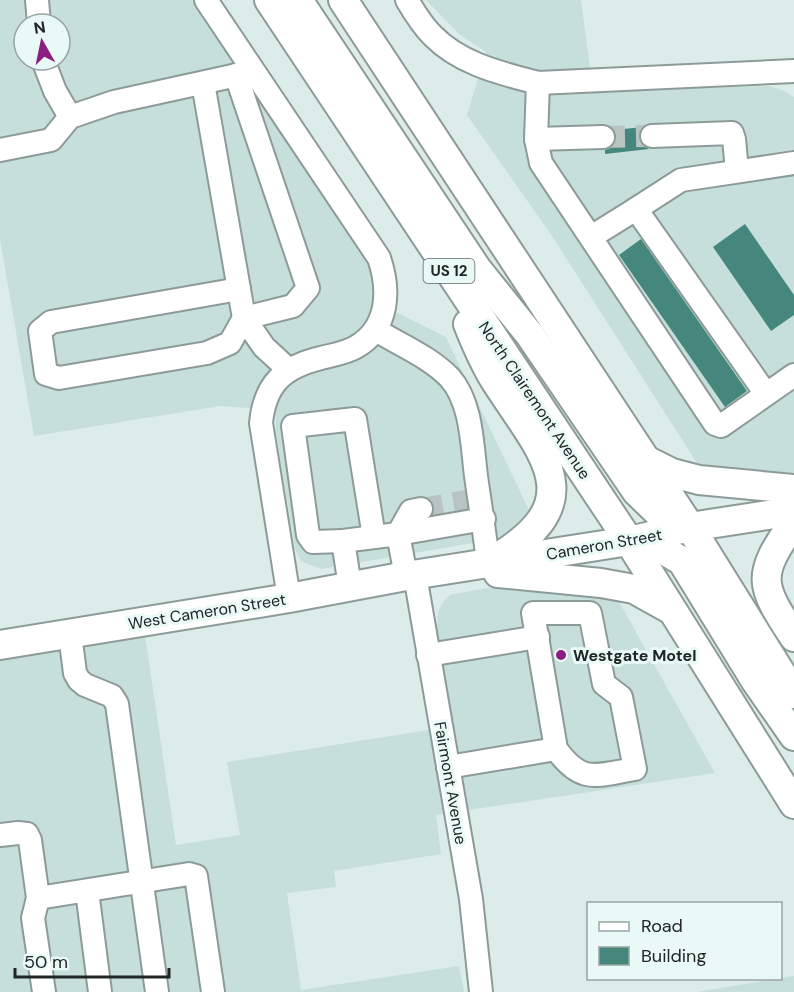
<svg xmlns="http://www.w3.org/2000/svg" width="794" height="992" viewBox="0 0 794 992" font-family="'DM Sans',sans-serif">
<rect width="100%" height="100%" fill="#dcece9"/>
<!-- built -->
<g fill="#c7dfda" fill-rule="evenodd">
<path d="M0,0H192L372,269L374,283L373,301L446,337L530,512L512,532L490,540L321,569L301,561L295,549L276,432V410L220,406L34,436L0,239ZM24,24H60V60H24Z"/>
<polygon points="426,0 581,0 593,91 769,86 782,90 794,97 794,481 704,474 552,236 467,115 486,52 459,34"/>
<polygon points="504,585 613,591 715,773 436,815 441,854 334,871 336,887 287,893 301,990 459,966 464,992 0,992 0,659 145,635 176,845 240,835 227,762 447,727 436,649 438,612 443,602 450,595"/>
<polygon points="794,976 794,992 697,992 780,978"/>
</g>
<!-- building -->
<g fill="#46877d">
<polygon points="643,127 639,137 641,144 649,149 605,154 605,150 611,148 615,143 616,136 614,130"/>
<polygon points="745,224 794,295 794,315 771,331 713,247"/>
<polygon points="641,239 747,391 725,407 619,255"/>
</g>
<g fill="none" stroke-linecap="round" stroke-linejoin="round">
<!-- minor-tunnel -->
<g stroke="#b7c4c2" stroke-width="22" stroke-dasharray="22 11" stroke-linecap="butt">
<polyline points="603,137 652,136"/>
<polyline points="421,509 467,501"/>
</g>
<defs>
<g id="minor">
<polyline points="37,0 39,24"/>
<path d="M206,0L379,258C390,290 389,328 356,347C346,353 332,355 321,358C283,367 265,384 261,423L289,598"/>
<path d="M407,0C414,12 422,25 432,35C460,64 500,73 538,83L794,71"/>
<polyline points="43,60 55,91 70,117"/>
<polyline points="236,75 308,288 293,306 244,318 230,343 207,353 59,378 46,374 40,331 51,322 239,289"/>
<polyline points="203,83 244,318 264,347 289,370"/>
<polyline points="538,83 536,139 541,163 715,424 721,426 794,375"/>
<polyline points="652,136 732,133 734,139 737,171"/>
<polyline points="536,139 603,137"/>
<polyline points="0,150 51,140 70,117 114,102 251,72"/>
<polyline points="591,237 636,209"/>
<path d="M376,330C400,345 430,357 450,378C472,403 472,445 476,476C480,505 485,534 488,563"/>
<polyline points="766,394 636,209 681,180 794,163"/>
<polyline points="398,534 484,519"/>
<polyline points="398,534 411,511 421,509"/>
<polyline points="343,541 313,542 308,535 293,426 355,419 374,537"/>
<polyline points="415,575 471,899 481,992"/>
<polyline points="350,586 343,541 398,534 406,576"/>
<path d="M533,613H590L604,684L621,697L635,769C596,775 582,785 556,749Z"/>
<polyline points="70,634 75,673 79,680 85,685 112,696 117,704 157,992"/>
<polyline points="428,655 538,637"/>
<polyline points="448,767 556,749"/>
<polyline points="0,835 18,833 27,834 30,840 38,898 189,874 196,876 213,992"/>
<polyline points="87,891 100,992"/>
<polyline points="38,898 33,918 44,992"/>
</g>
<g id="major">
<polyline points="269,0 629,541 794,804"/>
<polyline points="298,0 477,269 530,335 637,492 666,520 688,527"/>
<polyline points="343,0 690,527 794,694"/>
<path d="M468,324C476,344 485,365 496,382C542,454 594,500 495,559"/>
<polyline points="646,460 672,473 699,480 794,489"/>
<path d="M794,522C756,576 759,584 794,637"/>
<polyline points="634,542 653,544 682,561 755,680 794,736"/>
<polyline points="498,573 601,583 634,589 670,609"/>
<polyline points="0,645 289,598 406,576 629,541 690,527 794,511"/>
</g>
</defs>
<!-- minor casing -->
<use href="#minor" stroke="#8d9b98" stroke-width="26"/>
<!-- major casing -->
<use href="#major" stroke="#8d9b98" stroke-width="32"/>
<!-- minor -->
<use href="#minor" stroke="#fff" stroke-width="22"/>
<!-- major -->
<use href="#major" stroke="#fff" stroke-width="28"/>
</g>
<!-- markers -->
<circle fill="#8c1e81" stroke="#e9f9f6" stroke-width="2" cx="561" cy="655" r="6"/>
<g text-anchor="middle" stroke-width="6" stroke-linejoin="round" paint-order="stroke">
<!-- shield labels -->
<rect fill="#e9f9f6" stroke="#5d6564" stroke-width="1.5" x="423.5" y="259" width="51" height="24" rx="4.5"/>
<g font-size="15" font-weight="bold" fill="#212625">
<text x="449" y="276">US 12</text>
</g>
<!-- street labels -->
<g font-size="16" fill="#212625" stroke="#e9f9f6">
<text transform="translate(535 400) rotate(56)" y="6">North Clairemont Avenue</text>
<text transform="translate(604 544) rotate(-10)" y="6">Cameron Street</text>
<text transform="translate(207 611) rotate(-9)" y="6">West Cameron Street</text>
<text transform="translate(451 783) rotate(80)" y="6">Fairmont Avenue</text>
</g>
<!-- poi labels -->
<g font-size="16" font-weight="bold" fill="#212625" stroke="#e9f9f6" text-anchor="start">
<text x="573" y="661">Westgate Motel</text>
</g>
</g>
<!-- legend -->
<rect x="587" y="902" width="195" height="78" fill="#e9f9f6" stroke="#99a5a2" stroke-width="1.5"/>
<rect x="599" y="922" width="30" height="9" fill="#ffffff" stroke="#99a5a2" stroke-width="1.5"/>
<text x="641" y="932" font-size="18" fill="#212625">Road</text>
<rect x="599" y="947" width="30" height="18" fill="#46877d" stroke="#99a5a2" stroke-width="1.5"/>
<text x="641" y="962" font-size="18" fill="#212625">Building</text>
<!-- north arrow -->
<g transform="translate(42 42) rotate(351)"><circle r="28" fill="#e9f9f6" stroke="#99a5a2" stroke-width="1.5"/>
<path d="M0-4.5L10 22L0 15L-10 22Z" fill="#8c1e81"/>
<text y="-9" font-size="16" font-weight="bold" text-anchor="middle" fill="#212625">N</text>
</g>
<!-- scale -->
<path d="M15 968v9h154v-9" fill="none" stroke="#212625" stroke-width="3"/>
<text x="24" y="968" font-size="18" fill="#212625" stroke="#e9f9f6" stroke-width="4.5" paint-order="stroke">50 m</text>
</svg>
